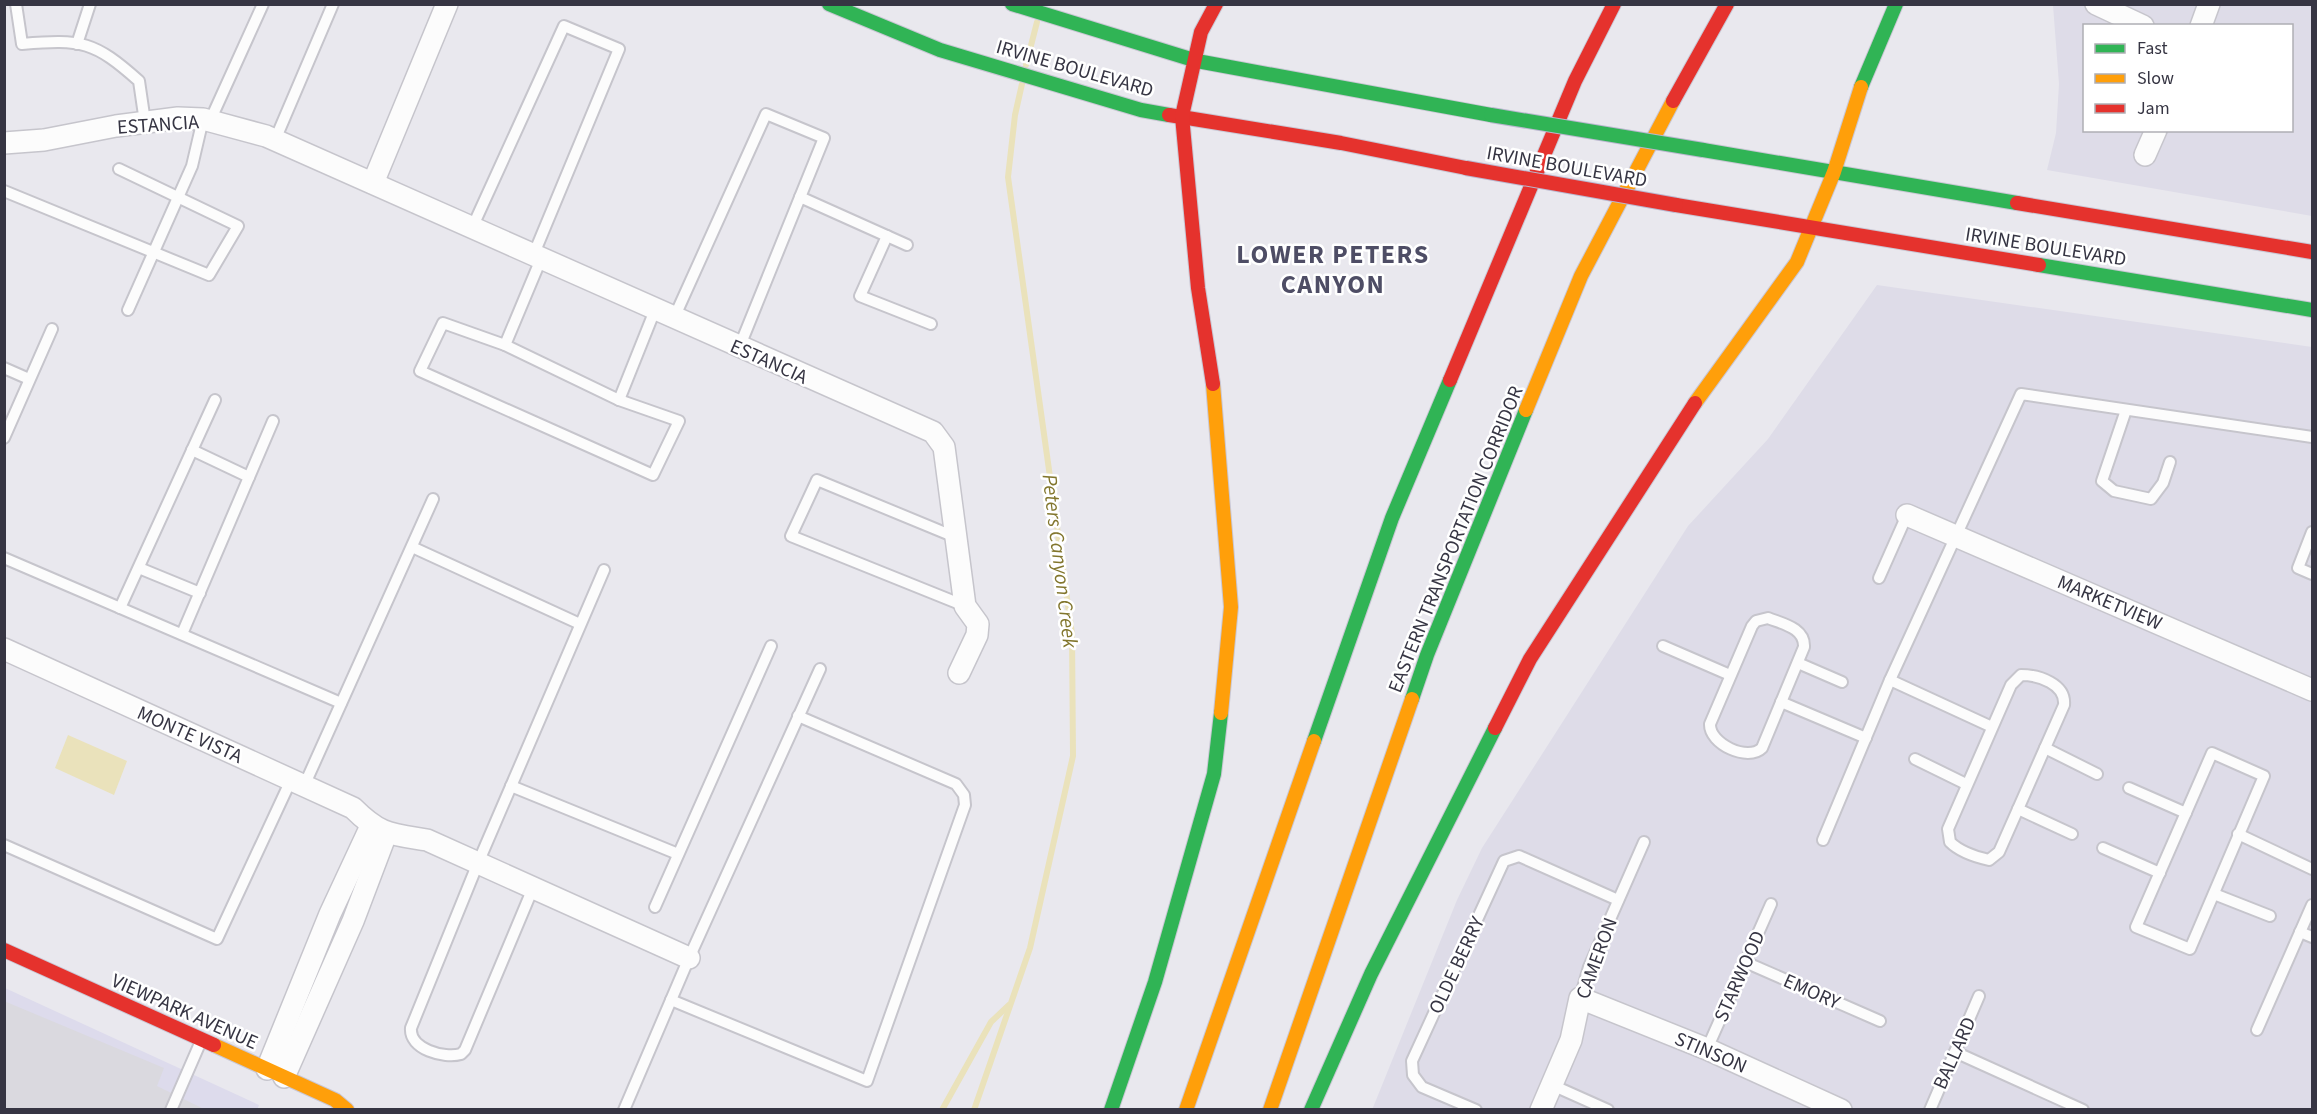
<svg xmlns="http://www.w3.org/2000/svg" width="2317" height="1114" viewBox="0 0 2317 1114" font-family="'Source Sans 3',sans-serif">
<rect width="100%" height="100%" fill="#e9e8ee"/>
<!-- residential -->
<g fill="#dedce8" fill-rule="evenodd">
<path d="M2053,5H2312V216L2047,170L2056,133L2059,84ZM2084,26H2292V130H2084Z"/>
<polygon points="1877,285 2312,347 2312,1109 1372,1110 1457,900 1482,848 1688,526 1768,439"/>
</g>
<!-- education -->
<polygon fill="#dddbec" points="5,988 259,1105 257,1110 5,1110"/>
<!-- parking -->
<polygon fill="#dad9df" points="4,1001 164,1068 157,1086 204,1109 5,1109"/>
<!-- water -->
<polygon fill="#eae2bb" points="68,735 127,761 114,795 55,768"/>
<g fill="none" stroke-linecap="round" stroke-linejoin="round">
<!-- stream -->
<g stroke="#eae2bb" stroke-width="6">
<polyline points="1026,65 1037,22"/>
<polyline points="942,1110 991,1022 1009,1005"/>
<polyline points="974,1110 1030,948 1073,756 1072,634 1008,177 1015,115 1022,84"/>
</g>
<defs>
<g id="lane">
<path d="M16,4L22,44C82,39 94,41 139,81L145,122"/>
<polyline points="77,44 90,4"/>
<polyline points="210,121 263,4"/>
<polyline points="275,140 333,4"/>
<polyline points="4,191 209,275 238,226 119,169"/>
<polyline points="800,197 907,245"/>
<polyline points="472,228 564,26 619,49 533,256"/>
<polyline points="887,236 860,296 931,324"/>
<polyline points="128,310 192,166 203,119"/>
<polyline points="674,318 766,114 824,138 739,348"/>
<polygon points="443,323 505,345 619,400 679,421 653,475 420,371"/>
<polyline points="505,345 541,259"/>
<polyline points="4,368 29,379"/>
<polyline points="619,400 655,310"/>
<polyline points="2126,410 2102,481 2114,491 2151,499 2163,483 2170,462"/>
<polyline points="4,438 52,329"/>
<polyline points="192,450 249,477"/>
<polyline points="2312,532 2298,568 2312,574"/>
<polyline points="955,537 817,480 791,536 965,606"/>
<polyline points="412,547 580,624"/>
<polyline points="4,558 341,703"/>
<polyline points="139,568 200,593"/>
<polyline points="1879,578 1907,515"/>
<polyline points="120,608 215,400"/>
<path d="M1768,618C1783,624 1805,628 1804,647L1762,748C1748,762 1709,744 1710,724L1752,626L1756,621Z"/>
<polyline points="182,634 273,421"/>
<polyline points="1663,646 1730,675"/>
<polyline points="1798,663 1842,682"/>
<path d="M2021,675C2039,675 2066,684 2064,705L1999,852L1989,860C1976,857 1959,851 1950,842L1948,829L2011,685Z"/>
<polyline points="1890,680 1992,727"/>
<polyline points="1781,702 1866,738"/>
<polyline points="2045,748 2097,774"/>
<polygon points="2212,753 2264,776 2190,949 2136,927"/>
<polyline points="1915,759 1966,784"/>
<polyline points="304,786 433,499"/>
<polyline points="511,786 678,854"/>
<polyline points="2129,788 2186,813"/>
<polyline points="2018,809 2072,834"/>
<polyline points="2238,834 2312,869"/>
<polyline points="1823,840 1890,680 2021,394 2312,437"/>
<polyline points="4,845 217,939 291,780"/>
<polyline points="2103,848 2160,873"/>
<path d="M533,888L465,1050L461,1054C444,1059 409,1049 411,1028L478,863L604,570"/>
<polyline points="2214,894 2270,916"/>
<polyline points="655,907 771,646"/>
<polyline points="2300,932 2312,937"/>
<polyline points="1745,962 1880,1021"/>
<polyline points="1580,998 1589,967 1644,842"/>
<polyline points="671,1000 867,1081 965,805 964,795 956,784 798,716"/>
<polyline points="2257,1030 2312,905"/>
<polyline points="1707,1049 1771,904"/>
<polyline points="1955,1052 2083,1110"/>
<polyline points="1552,1085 1608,1110"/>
<polyline points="171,1110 201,1041"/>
<polyline points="624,1110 689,958 820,669"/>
<polyline points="1476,1110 1422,1087 1413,1075 1412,1061 1504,861 1519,856 1618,900"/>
<polyline points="1930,1110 1979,996"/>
</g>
<g id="street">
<polyline points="2096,4 2143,26"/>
<polyline points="2201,26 2209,4"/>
<polyline points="4,143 44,140 116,126 178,118 203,119 266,136 933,432 944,447 965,606 978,624 977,635 959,673"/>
<polyline points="2145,155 2156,130"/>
<polyline points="373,183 447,4"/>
<polyline points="1907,515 2312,690"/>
<path d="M4,649L353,808C380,835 390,834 427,840L689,958"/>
<polyline points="267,1069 330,914 371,826"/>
<polyline points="284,1077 353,921 386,834"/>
<polyline points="1541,1110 1571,1040 1580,998 1707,1049 1841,1110"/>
</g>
<g id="fast">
<polyline points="829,4 940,50 1141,110 1169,115"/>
<polyline points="1012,4 1197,61 1491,115"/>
<polyline points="1861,87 1896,4"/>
<polyline points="1703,150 2017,203"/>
<polyline points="2039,265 2312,310"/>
<polyline points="1412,699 1427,655 1526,410"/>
<polyline points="1314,741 1392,518 1450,380"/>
<polyline points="1111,1110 1155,982 1214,774 1221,713"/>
<polyline points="1311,1110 1371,974 1495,728"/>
</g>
<g id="slow">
<polyline points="1213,384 1231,607 1221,713"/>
<polyline points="1695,403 1797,262 1834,172 1861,87"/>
<polyline points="1526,410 1581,276 1673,101"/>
<polyline points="214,1045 335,1100 347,1110"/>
<polyline points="1186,1110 1314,741"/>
<polyline points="1270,1110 1412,699"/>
</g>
<g id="jam">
<polyline points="1673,101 1727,4"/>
<polyline points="1169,115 1341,143 1466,168"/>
<polyline points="2017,203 2312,252"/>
<polyline points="1676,205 2039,265"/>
<polyline points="1450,380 1575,81 1614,4"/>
<polyline points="1213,384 1198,288 1182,116 1201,32 1216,4"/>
<polyline points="1495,728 1530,659 1695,403"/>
<polyline points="4,950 214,1045"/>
</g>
</defs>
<!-- lane casing -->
<use href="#lane" stroke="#c6c5cc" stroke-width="14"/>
<!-- street casing -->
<use href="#street" stroke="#c6c5cc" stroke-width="24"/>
<!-- fast casing -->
<use href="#fast" stroke="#c9c7d4" stroke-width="16"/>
<!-- slow casing -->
<use href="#slow" stroke="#c9c7d4" stroke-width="16"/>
<!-- jam casing -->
<use href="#jam" stroke="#c9c7d4" stroke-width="16"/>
<!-- lane -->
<use href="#lane" stroke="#fcfcfc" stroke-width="10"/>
<!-- street -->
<use href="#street" stroke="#fcfcfc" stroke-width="21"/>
<!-- fast -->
<use href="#fast" stroke="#30b455" stroke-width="14"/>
<!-- slow -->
<use href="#slow" stroke="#ff9f0a" stroke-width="14"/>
<!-- jam -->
<use href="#jam" stroke="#e5322d" stroke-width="14"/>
<defs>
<polyline id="fast-bridge" points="1491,115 1703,150"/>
<polyline id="jam-bridge" points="1466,168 1676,205"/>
</defs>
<!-- fast-bridge casing -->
<use href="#fast-bridge" stroke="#bab7cf" stroke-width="16" stroke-linecap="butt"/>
<!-- jam-bridge casing -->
<use href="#jam-bridge" stroke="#bab7cf" stroke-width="16" stroke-linecap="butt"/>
<!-- fast-bridge -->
<use href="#fast-bridge" stroke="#30b455" stroke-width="14"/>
<!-- jam-bridge -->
<use href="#jam-bridge" stroke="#e5322d" stroke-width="14"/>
</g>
<g text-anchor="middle" stroke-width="5" stroke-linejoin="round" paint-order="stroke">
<!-- street labels -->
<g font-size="20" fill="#363543" stroke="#fff">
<text transform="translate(1075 68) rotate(16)" y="7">IRVINE BOULEVARD</text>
<text transform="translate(158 124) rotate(-4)" y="7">ESTANCIA</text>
<text transform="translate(1567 166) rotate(10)" y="7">IRVINE BOULEVARD</text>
<text transform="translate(2046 246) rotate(9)" y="7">IRVINE BOULEVARD</text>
<text transform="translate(769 361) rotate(24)" y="7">ESTANCIA</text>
<text transform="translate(1455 539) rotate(-68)" y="7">EASTERN TRANSPORTATION CORRIDOR</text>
<text transform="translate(2110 602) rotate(23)" y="7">MARKETVIEW</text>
<text transform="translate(190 734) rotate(24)" y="7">MONTE VISTA</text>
<text transform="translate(1596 958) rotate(-70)" y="7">CAMERON</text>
<text transform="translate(1456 965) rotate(-65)" y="7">OLDE BERRY</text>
<text transform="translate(1739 976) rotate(-66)" y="7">STARWOOD</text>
<text transform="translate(1812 991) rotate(24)" y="7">EMORY</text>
<text transform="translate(185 1011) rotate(24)" y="7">VIEWPARK AVENUE</text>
<text transform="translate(1711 1052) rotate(23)" y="7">STINSON</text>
<text transform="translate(1954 1053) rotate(-66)" y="7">BALLARD</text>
</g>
<!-- water labels -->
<g font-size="21" font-style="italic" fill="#82762d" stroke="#fff">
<text transform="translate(1060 561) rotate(83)" y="7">Peters Canyon Creek</text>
</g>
<!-- district labels -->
<g font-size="26" font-weight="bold" letter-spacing="1.5" fill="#4e4d65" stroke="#fff">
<text x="1333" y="263">LOWER PETERS<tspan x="1333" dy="30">CANYON</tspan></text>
</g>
</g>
<!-- border -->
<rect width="2317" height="1114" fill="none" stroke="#363543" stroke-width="12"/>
<!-- legend -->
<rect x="2083" y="24" width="210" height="108" fill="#ffffff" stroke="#afaeb4" stroke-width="1.5"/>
<rect x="2095" y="44" width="30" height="9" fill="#30b455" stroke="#afaeb4" stroke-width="1.5"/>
<text x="2137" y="54" font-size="18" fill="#363543">Fast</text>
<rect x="2095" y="74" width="30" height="9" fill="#ff9f0a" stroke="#afaeb4" stroke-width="1.5"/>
<text x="2137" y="84" font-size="18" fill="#363543">Slow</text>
<rect x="2095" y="104" width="30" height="9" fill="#e5322d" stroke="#afaeb4" stroke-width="1.5"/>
<text x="2137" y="114" font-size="18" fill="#363543">Jam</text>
</svg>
